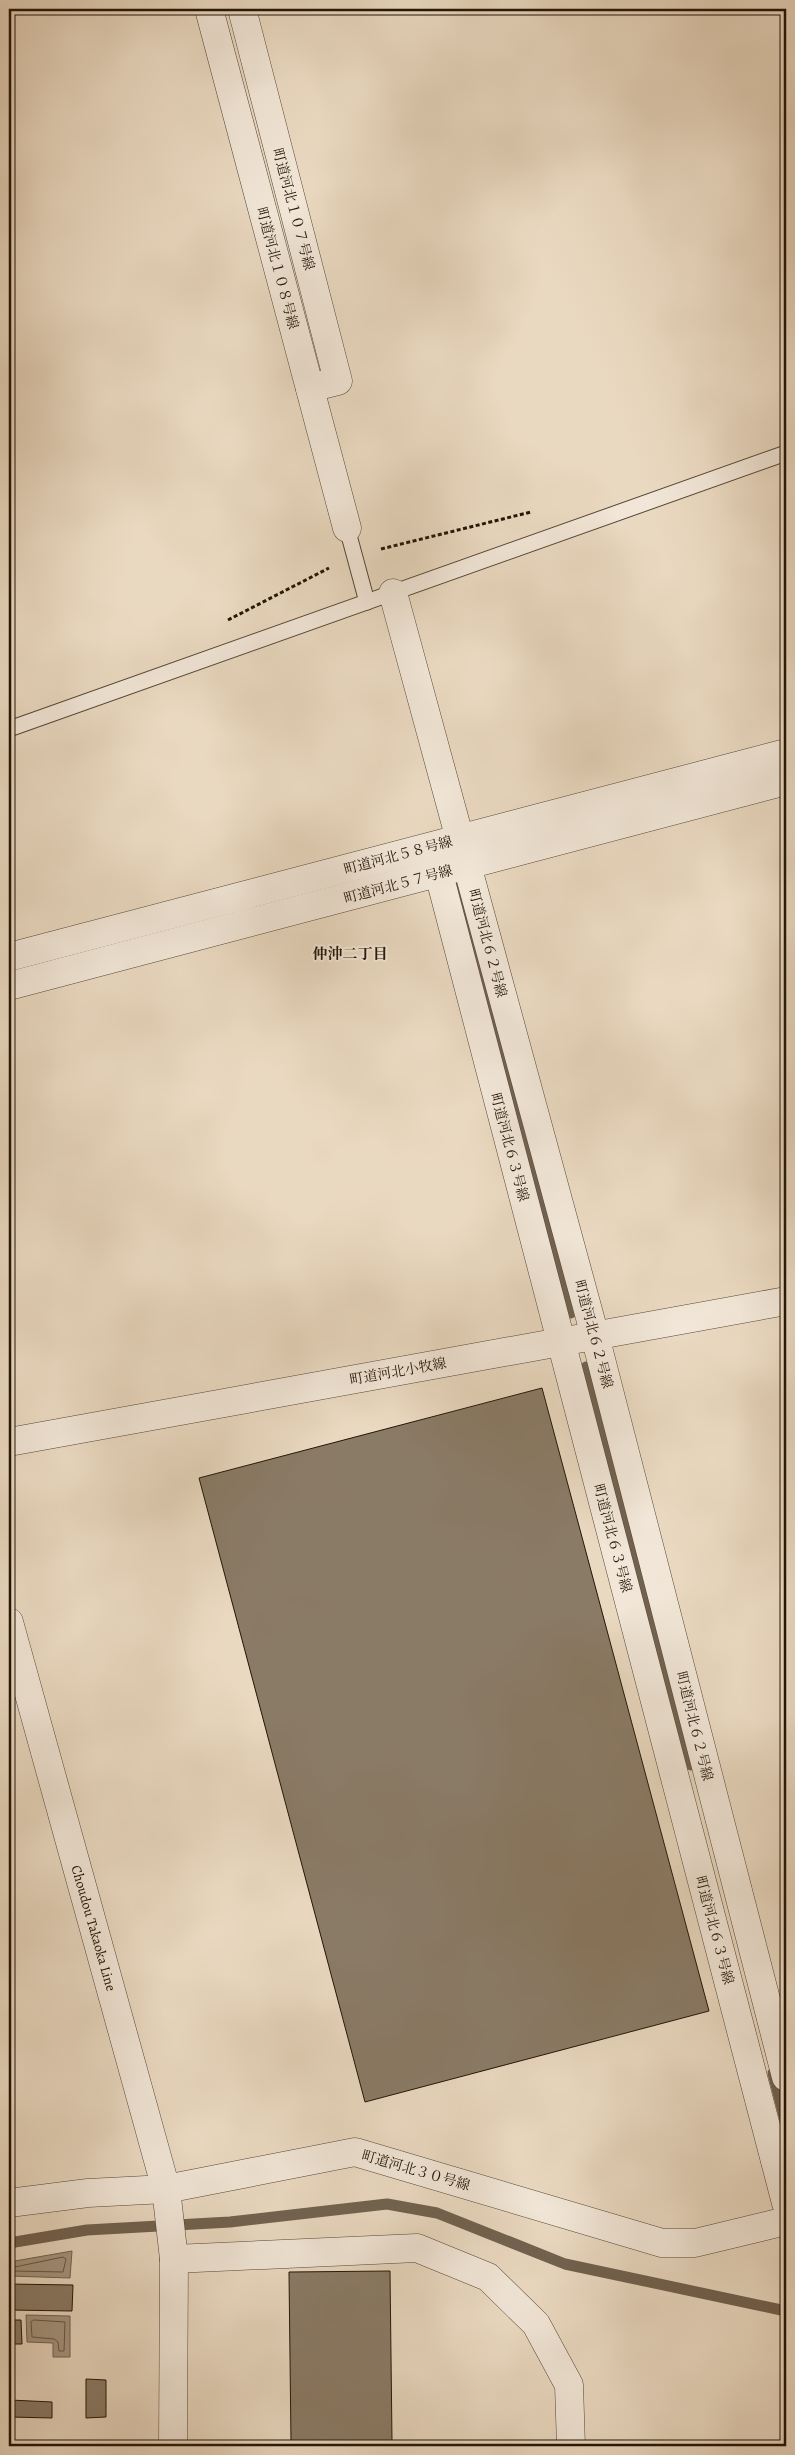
<svg xmlns="http://www.w3.org/2000/svg" width="795" height="2455" viewBox="0 0 795 2455" font-family="Alegreya,'Noto Serif JP',serif">
<rect width="100%" height="100%" fill="#ead9c1"/>
<filter id="stains"><feTurbulence type="fractalNoise" baseFrequency=".004" numOctaves="4"/><feColorMatrix values="0 0 0 0 .2 0 0 0 0 .09 0 0 0 0 .02 0 0 0 .5 -.17"/></filter>
<radialGradient id="worn" r=".72"><stop offset=".6" stop-color="#630" stop-opacity="0"/><stop offset="1" stop-color="#630" stop-opacity=".3"/></radialGradient>
<!-- water -->
<g fill="#a69681" stroke="#716250">
<polygon points="72,2251 70,2278 9,2276 9,2262"/>
<polygon points="26,2315 70,2316 70,2357 53,2357 53,2343 27,2342"/>
</g>
<g fill="none" stroke-linecap="round" stroke-linejoin="round">
<!-- shore -->
<g stroke="#645644" stroke-width="1">
<polyline points="9,2266 10,2268 63,2257 66,2259 63,2272 13,2271 10,2269 9,2271"/>
<polygon points="34,2320 65,2322 64,2351 59,2351 58,2342 54,2339 32,2337 31,2322"/>
</g>
<!-- stream -->
<g stroke="#716250" stroke-width="11">
<polyline points="453,868 571,1313"/>
<polyline points="586,1367 691,1765"/>
<polyline points="773,2073 786,2124"/>
<polyline points="9,2243 87,2230 230,2222 387,2204 437,2213 565,2264 786,2311"/>
</g>
</g>
<!-- building -->
<g fill="#8a7b67" stroke="#221506">
<polygon points="542,1388 709,2011 365,2102 199,1478"/>
<polygon points="390,2271 392,2441 291,2442 289,2272"/>
<polygon points="9,2284 73,2285 72,2311 9,2310"/>
<polygon points="9,2320 21,2320 22,2344 9,2344"/>
<polygon points="86,2379 106,2380 106,2417 86,2418"/>
<polygon points="10,2400 52,2402 52,2418 10,2417"/>
</g>
<g fill="none" stroke-linecap="round" stroke-linejoin="round">
<defs>
<g id="service">
<polyline points="347,528 367,602"/>
<polyline points="9,729 786,453"/>
</g>
<g id="minor">
<polyline points="209,9 347,528"/>
<polyline points="242,9 338,381 310,388"/>
<polyline points="393,593 595,1336 786,2077"/>
<polyline points="439,874 786,2203"/>
<polyline points="9,957 786,753"/>
<polyline points="9,986 786,781"/>
<polyline points="9,2203 88,2193 166,2189 355,2152 662,2243 695,2243 786,2221"/>
<polyline points="174,2259 417,2248 488,2277 536,2324 569,2385 571,2446"/>
</g>
<g id="tertiary">
<polyline points="9,1442 786,1301"/>
<polyline points="9,1622 166,2189 174,2259 173,2446"/>
</g>
</defs>
<!-- service casing -->
<use href="#service" stroke="#544635" stroke-width="17"/>
<!-- minor casing -->
<use href="#minor" stroke="#544635" stroke-width="29"/>
<!-- tertiary casing -->
<use href="#tertiary" stroke="#544635" stroke-width="29"/>
<!-- path -->
<g stroke="#221506" stroke-width="3" stroke-dasharray="4 2.5" stroke-linecap="butt">
<polyline points="381,549 531,512"/>
<polyline points="228,620 329,568"/>
</g>
<!-- service -->
<use href="#service" stroke="#f1e6d7" stroke-width="15"/>
<!-- minor -->
<use href="#minor" stroke="#f1e6d7" stroke-width="28"/>
<!-- tertiary -->
<use href="#tertiary" stroke="#f1e6d7" stroke-width="28"/>
</g>
<g text-anchor="middle" stroke-width="4" stroke-linejoin="round" paint-order="stroke">
<!-- street labels -->
<g font-size="14" fill="#221506" stroke="#f1e6d7">
<text transform="translate(294 209) rotate(75)" y="5">町道河北１０７号線</text>
<text transform="translate(278 268) rotate(75)" y="5">町道河北１０８号線</text>
<text transform="translate(398 855) rotate(-15)" y="5">町道河北５８号線</text>
<text transform="translate(398 884) rotate(-15)" y="5">町道河北５７号線</text>
<text transform="translate(488 943) rotate(75)" y="5">町道河北６２号線</text>
<text transform="translate(510 1147) rotate(75)" y="5">町道河北６３号線</text>
<text transform="translate(594 1334) rotate(75)" y="5">町道河北６２号線</text>
<text transform="translate(398 1371) rotate(-10)" y="5">町道河北小牧線</text>
<text transform="translate(613 1538) rotate(75)" y="5">町道河北６３号線</text>
<text transform="translate(695 1726) rotate(76)" y="5">町道河北６２号線</text>
<text transform="translate(94 1928) rotate(74)" y="5">Choudou Takaoka Line</text>
<text transform="translate(715 1930) rotate(75)" y="5">町道河北６３号線</text>
<text transform="translate(416 2170) rotate(16)" y="5">町道河北３０号線</text>
</g>
<!-- neighbourhood labels -->
<g font-size="15" font-weight="bold" fill="#221506" stroke="#f1e6d7">
<text x="350" y="959">仲沖二丁目</text>
</g>
</g>
<!-- margin -->
<rect width="795" height="2455" fill="none" stroke="#ead9c1" stroke-width="30"/>
<rect x="10" y="10" width="775" height="2435" fill="none" stroke="#221506" stroke-width="2.5"/>
<rect x="15" y="15" width="765" height="2425" fill="none" stroke="#221506"/>
<rect width="100%" height="100%" filter="url(#stains)"/>
<rect width="100%" height="100%" fill="url(#worn)"/>
</svg>
